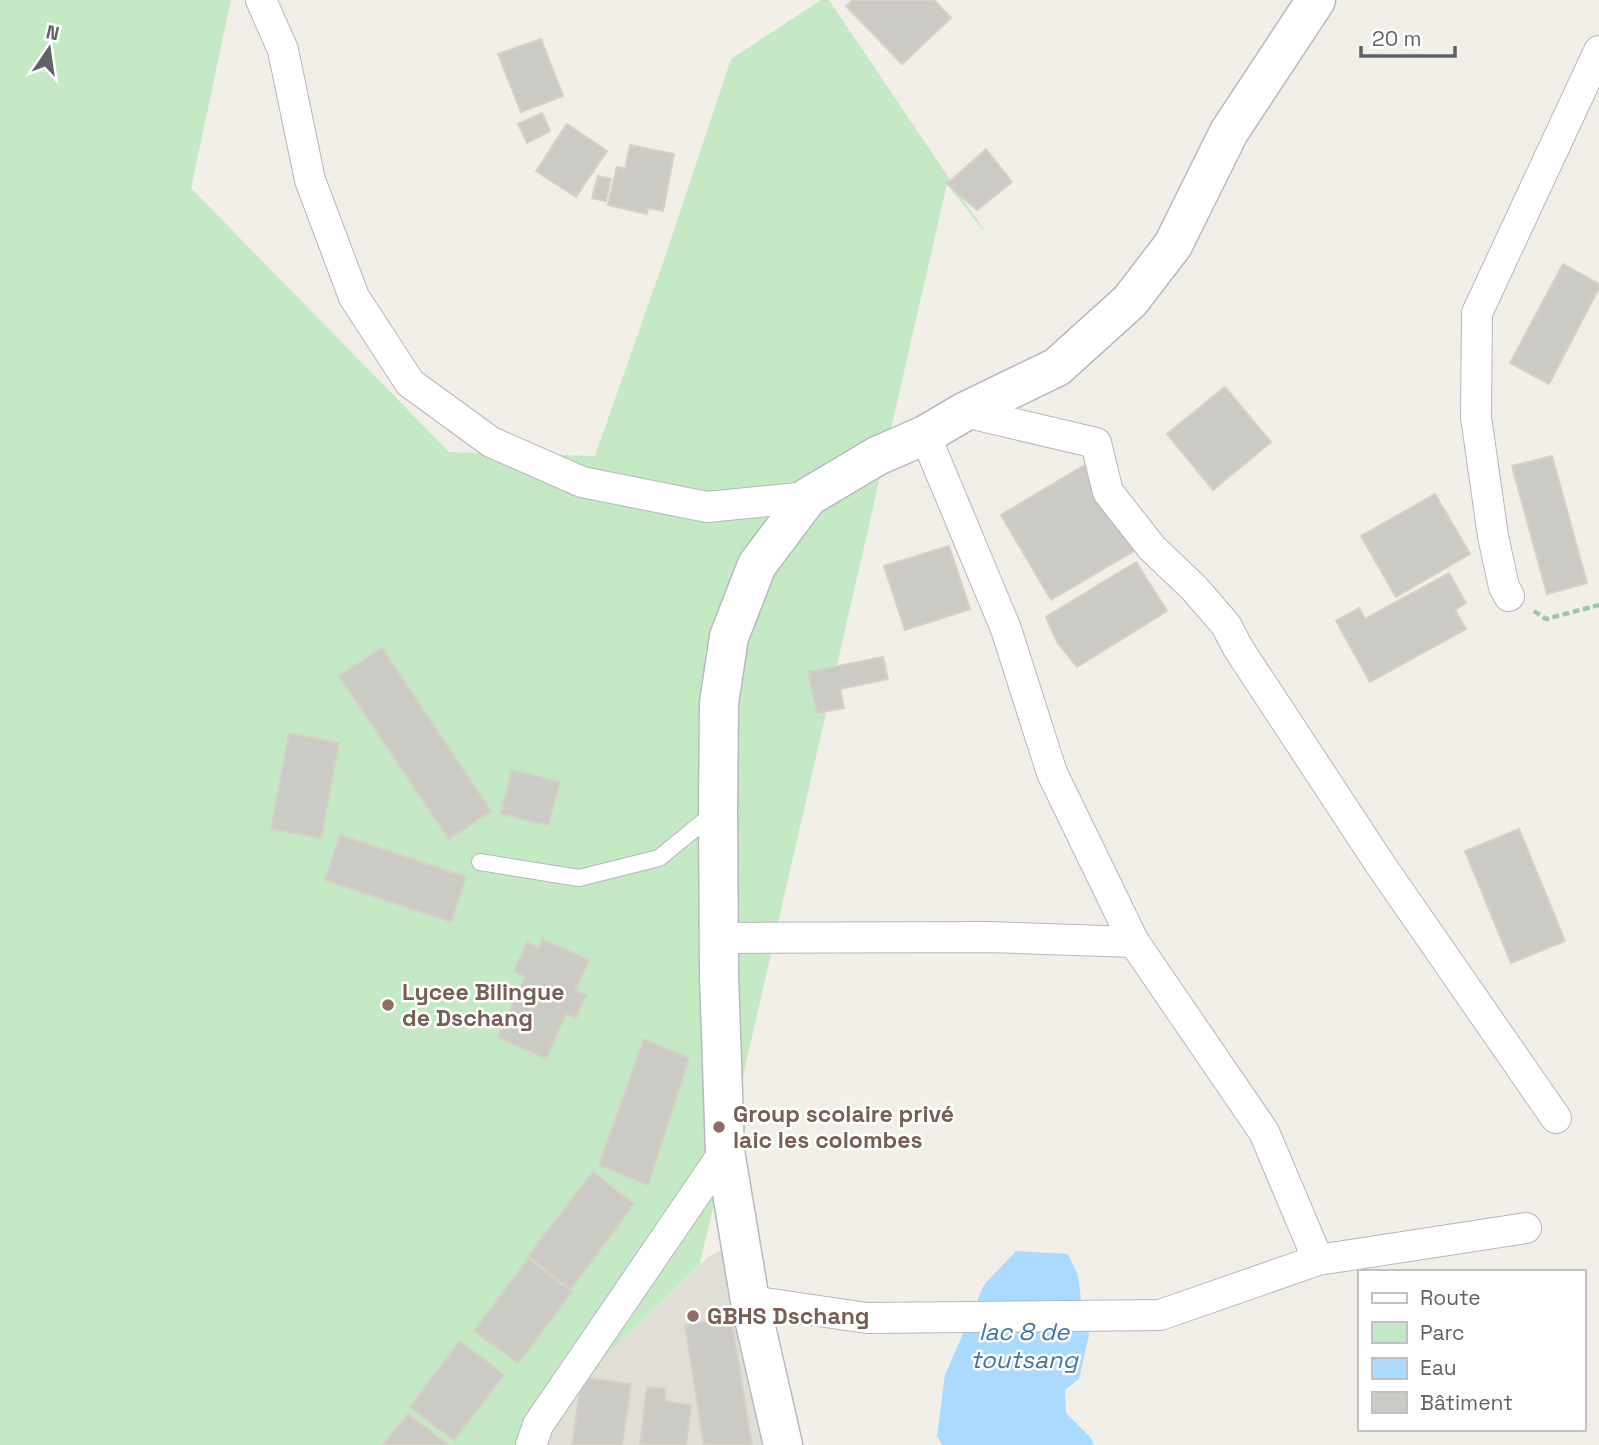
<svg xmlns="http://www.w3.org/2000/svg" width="1599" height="1445" viewBox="0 0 1599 1445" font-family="'Space Grotesk',sans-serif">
<rect width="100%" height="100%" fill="#f1efe8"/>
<!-- education -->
<polygon fill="#e1ded6" points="722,1250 773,1445 548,1445 549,1437 606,1356 708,1257"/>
<!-- green -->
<polygon fill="#c5e8c5" points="0,0 231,0 191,188 449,452 595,456 666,254 731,59 821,0 829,0 990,239 947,184 700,1264 606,1356 549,1437 548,1445 0,1445"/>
<!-- water -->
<polygon fill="#aadaff" points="1016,1251 1068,1254 1078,1275 1082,1308 1089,1335 1079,1379 1065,1390 1066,1413 1091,1438 1094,1445 942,1445 937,1436 945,1375 984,1285"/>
<!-- building -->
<g fill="#cccac5" stroke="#d6d1c6" stroke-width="2">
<polygon points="853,0 934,0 951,18 902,64 846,6"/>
<polygon points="541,39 563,96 521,112 498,54"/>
<polygon points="542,113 550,131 527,143 518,124"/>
<polygon points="567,124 607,151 576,197 536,171"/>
<polygon points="630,145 674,154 663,211 648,208 647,214 608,205 617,167 625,169"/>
<polygon points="986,149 1012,182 977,210 947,184"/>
<polygon points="598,176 611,179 606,201 592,198"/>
<polygon points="1563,264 1599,284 1599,288 1549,384 1510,363"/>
<polygon points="1225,387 1271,442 1213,490 1167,434"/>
<polygon points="1552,456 1587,583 1547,594 1512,466"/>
<polygon points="1088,463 1139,548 1051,600 1001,515"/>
<polygon points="1435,494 1470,554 1396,597 1361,536"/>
<polygon points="949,546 970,609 905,630 884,566"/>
<polygon points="1136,562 1167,611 1077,667 1057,642 1046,617"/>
<polygon points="1449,573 1466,603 1455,610 1466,629 1370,682 1336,621 1359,608 1365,619"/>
<polygon points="382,648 491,811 449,839 339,676"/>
<polygon points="883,657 888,679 840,689 844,708 817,713 808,672"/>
<polygon points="289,733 339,743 321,838 271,829"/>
<polygon points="512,770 560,782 548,825 501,814"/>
<polygon points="1519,829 1565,941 1511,963 1465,851"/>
<polygon points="340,835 466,877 451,922 325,880"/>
<polygon points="542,939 589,960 575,991 586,995 576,1018 566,1014 546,1059 498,1037 525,977 514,971 527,942 539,948"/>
<polygon points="644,1039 689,1058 648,1185 599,1165"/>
<polygon points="593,1172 634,1204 571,1289 528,1256"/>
<polygon points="528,1259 572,1292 518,1363 474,1331"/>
<polygon points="731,1318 752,1445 704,1445 685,1325"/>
<polygon points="460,1341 504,1375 454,1440 410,1407"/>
<polygon points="582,1377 631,1384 622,1445 572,1445"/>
<polygon points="647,1387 666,1389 664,1401 691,1405 686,1445 640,1445"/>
<polygon points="408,1414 448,1445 383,1445"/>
</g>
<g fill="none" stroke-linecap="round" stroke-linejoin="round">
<defs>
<polyline id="lane" points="480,862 579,878 659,858 714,813"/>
<g id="street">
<polyline points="261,0 283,50 310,180 354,297 410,383 491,442 582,482 707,507 808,497"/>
<polyline points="964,412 1096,443 1108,492 1152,548 1194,588 1226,625 1238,648 1380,864 1556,1118"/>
<polyline points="925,435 1006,629 1052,773 1134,942 1264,1132 1318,1260"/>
<polyline points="1509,596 1504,587 1493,536 1476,417 1477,313 1599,51"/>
<polyline points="719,938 990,937 1134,942"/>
<polyline points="750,1301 867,1318 1160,1315 1318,1260 1526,1228"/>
<polyline points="531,1445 538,1425 725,1151"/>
</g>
<polyline id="secondary" points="783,1445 750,1301 725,1151 719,976 718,809 719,703 729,637 757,565 808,497 877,456 925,435 964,412 1057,367 1130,301 1173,245 1229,132 1316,0"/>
</defs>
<!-- lane casing -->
<use href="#lane" stroke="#b5b8bc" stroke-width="18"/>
<!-- street casing -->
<use href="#street" stroke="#b5b8bc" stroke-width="32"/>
<!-- secondary casing -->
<use href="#secondary" stroke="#b6babf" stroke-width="41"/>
<!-- path -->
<polyline stroke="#9cc7a9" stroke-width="4.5" stroke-dasharray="7 3.5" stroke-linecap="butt" points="1534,611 1546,619 1599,605"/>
<!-- lane -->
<use href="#lane" stroke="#fff" stroke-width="16"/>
<!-- street -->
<use href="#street" stroke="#fff" stroke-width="30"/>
<!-- secondary -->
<use href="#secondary" stroke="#fff" stroke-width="38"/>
</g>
<!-- markers -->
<g fill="#8d6e63" stroke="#fff" stroke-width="2.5">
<circle cx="388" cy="1005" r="7"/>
<circle cx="719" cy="1127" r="7"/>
<circle cx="693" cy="1316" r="7"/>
</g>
<g text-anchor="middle" stroke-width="5" stroke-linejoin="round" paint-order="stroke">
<!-- education labels -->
<g font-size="23" font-weight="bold" fill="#785e54" stroke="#fff" text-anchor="start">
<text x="402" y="1000">Lycee Bilingue<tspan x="402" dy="26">de Dschang</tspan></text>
<text x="733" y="1122">Group scolaire privé<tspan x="733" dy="26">laic les colombes</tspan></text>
<text x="707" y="1324">GBHS Dschang</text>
</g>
<!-- water labels -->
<g font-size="24" font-style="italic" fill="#4174aa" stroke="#fff">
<text x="1024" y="1340">lac 8 de<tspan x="1024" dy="28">toutsang</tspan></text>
</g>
</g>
<!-- legend -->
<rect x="1358" y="1270" width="228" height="161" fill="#ffffff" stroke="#bfc1c3" stroke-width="2"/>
<rect x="1372" y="1293" width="35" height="10" fill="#ffffff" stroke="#bfc1c3" stroke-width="2"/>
<text x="1420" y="1305" font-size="21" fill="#5f6368">Route</text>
<rect x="1372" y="1322" width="35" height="21" fill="#c5e8c5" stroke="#bfc1c3" stroke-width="2"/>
<text x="1420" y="1340" font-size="21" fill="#5f6368">Parc</text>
<rect x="1372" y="1358" width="35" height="21" fill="#aadaff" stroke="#bfc1c3" stroke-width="2"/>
<text x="1420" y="1375" font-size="21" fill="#5f6368">Eau</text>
<rect x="1372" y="1392" width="35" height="21" fill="#cccac5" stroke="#bfc1c3" stroke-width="2"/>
<text x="1420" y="1410" font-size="21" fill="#5f6368">Bâtiment</text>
<!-- north arrow -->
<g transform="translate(49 49) rotate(13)" stroke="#ffffff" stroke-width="5" paint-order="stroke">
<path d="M0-5L12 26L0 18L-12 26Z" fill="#5f6368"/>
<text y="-10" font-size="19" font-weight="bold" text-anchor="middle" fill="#5f6368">N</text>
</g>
<!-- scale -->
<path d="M1361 46v10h94v-10" fill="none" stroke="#5f6368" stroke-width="3.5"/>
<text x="1372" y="46" font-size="21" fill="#5f6368" stroke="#ffffff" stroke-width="5" paint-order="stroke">20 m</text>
</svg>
